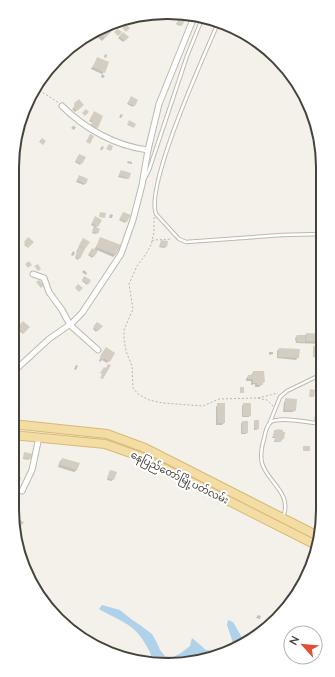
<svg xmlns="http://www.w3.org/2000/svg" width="335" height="677" viewBox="0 0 335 677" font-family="Lato,'Noto Sans Myanmar',sans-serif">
<rect width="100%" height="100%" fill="#f4f1eb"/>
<!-- water -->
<g fill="#afd1e9">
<path d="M102,605L120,610L131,619L140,625L152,634L157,643L160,650L165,656L173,657L181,653L190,646L192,638L206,650L220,651L221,653L188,664L150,662C152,652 150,653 146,645C134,623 119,621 99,609Z"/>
<polygon points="228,620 233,622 245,643 235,649 227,625"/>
</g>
<!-- shadow -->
<g fill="#0003">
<polygon points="181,16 181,25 180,26 176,24"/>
<polygon points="114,22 117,25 102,41 94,34"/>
<polygon points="123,33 127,37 123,42 118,38"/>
<polygon points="105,54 107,55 106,58 104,57"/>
<polygon points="98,58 104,72 102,74 105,76 103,78 101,77 102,74 91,69"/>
<polygon points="130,99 137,100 133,107 127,104"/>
<polygon points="79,101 82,105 75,112 72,109 75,107 74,105"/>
<polygon points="93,114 98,125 96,128 91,125 93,123 89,121"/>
<polygon points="121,114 123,115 121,118 119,117"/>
<polygon points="73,126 76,127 74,130 71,128"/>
<polygon points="102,146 104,147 102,150 100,150"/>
<polygon points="78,156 81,163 80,165 75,162"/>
<polygon points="128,161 132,162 132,164 127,163"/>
<polygon points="121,171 128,178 127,179 118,177"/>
<polygon points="78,178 85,183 84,185 76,182"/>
<polygon points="123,213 129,216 125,223 119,220"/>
<polygon points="110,214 113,215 112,218 109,218"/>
<polygon points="320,215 322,215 322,226 317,226 318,217"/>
<polygon points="94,219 97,226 95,228 97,233 95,234 92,233 95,227 91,225"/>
<polygon points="101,238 116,254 113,257 97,250 92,258 88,255 92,249 94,250"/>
<polygon points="82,241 88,242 78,260 75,258 78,253 76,252 78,248"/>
<polygon points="161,241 166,247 164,248 159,247"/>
<polygon points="73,251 75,253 73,256 71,255"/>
<polygon points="84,270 87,273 86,275 82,272"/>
<polygon points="83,279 88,283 87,285 82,281"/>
<polygon points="23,322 29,327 23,334 17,329"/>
<polygon points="97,323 101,326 96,332 93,329"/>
<polygon points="306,334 322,335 322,344 296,343 295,338 296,337 304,336"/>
<polygon points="313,347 316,354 318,351 322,351 322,362 316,362 317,355 313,357"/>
<polygon points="279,349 298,357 296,360 277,358 277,351"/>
<polygon points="104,350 109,361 107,363 102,360 100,362 99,361"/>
<polygon points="269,352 273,352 273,354 269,355"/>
<polygon points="76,365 78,366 76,370 74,369"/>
<polygon points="253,372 264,382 259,387 255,387 255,384 251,385 251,381 246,381 246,379 248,376 251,376"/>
<polygon points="319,386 322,387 321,400 317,399 317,388"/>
<polygon points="286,399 295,410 293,412 283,412 284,402"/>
<polygon points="218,404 224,423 222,425 216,425 216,407"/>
<polygon points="243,404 250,415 249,417 242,417 242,406"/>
<polygon points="315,416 318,417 317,420 314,420"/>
<polygon points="255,421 258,428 257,430 254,430 254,422"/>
<polygon points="243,422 247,433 246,434 241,434 241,423"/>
<polygon points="275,431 283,439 279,442 274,442 275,438 272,438"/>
<polygon points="25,453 31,454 29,460 23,459"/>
<polygon points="63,459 77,470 74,472 58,467 60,461"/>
<polygon points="110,471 115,472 112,481 107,480"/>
<polygon points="15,478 18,486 17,487 13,486"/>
<polygon points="258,615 261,616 260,619 256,618"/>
</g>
<!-- building -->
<g fill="#d4cdc2">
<polygon points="181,15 186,18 182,26 177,23"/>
<polygon points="115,22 118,25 105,38 98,31"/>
<polygon points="126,25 130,28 126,32 122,28"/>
<polygon points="118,29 122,32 118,36 114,32"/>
<polygon points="123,32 129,37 125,41 119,36"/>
<polygon points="97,57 109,62 105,73 93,67"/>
<polygon points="131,96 138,100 135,106 128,103"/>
<polygon points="79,99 84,105 77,111 73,107 76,105 74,103"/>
<polygon points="86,109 89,112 85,116 82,113"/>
<polygon points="94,111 103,116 98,128 91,125 93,121 90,119"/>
<polygon points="129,120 136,124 134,128 127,125"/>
<polygon points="90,134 94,136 90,144 86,142"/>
<polygon points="42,138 46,141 43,145 39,142"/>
<polygon points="109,144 113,146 111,151 106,149"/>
<polygon points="79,154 86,157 82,164 76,161"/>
<polygon points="121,170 131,173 129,179 119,175"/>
<polygon points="79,175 88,179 86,184 77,180"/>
<polygon points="100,212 106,213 105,218 99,217"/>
<polygon points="123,212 131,215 127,222 120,219"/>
<rect x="319" y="214" width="3" height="10"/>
<polygon points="95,216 102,220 98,227 92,223"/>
<polygon points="94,226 100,229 98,234 92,231"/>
<polygon points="28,237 34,242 28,248 24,245 25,243 24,242"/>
<polygon points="100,237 121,245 116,255 96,247"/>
<polygon points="83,238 90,242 85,249 79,245"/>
<polygon points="161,240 168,241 167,247 160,246"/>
<polygon points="79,246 85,249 80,259 75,257"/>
<polygon points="92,248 98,251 94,257 89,254"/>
<polygon points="29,261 32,265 28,268 25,264"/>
<polygon points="38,264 41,269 38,271 34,266"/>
<polygon points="84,276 91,280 89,284 82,280"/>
<polygon points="39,280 44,285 41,288 36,282"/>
<polygon points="78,284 83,288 79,292 75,288"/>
<polygon points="23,321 30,327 24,333 17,327"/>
<polygon points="97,322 103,326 98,331 93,327"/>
<polygon points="306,333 322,334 322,342 306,341"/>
<polygon points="297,335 305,335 305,342 297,342 296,336"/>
<polygon points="313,346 318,347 316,357 313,357"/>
<polygon points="106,347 115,353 110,362 104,358 103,360 100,358 101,357 100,356"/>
<polygon points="279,348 300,349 299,358 278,357"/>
<polygon points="318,350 322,350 322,361 317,361"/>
<polygon points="108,364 111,365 103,379 100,378 102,374 100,373 104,367 106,368"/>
<polygon points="253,371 264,371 265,382 263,382 263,385 257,385 257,383 253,383 253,379 248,379 248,375 253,375"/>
<polygon points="318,385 322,386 322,399 318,398"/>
<rect x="240" y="387" width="4" height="6"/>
<polygon points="310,389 315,390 314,397 309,397"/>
<polygon points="285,398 297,399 296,411 285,410"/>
<polygon points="217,403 225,403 225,423 218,423"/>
<rect x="243" y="403" width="8" height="13"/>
<polygon points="254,420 259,420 259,429 255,429"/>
<rect x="242" y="421" width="6" height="12"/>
<polygon points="277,429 283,430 283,432 285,432 284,439 282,439 281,442 275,441 275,437 273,437 274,430 277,430"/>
<rect x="303" y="446" width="7" height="5"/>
<polygon points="24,452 33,454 31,459 23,458"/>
<polygon points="62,458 80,463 77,470 60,465"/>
<polygon points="110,470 117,472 114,480 107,478"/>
<polygon points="15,477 21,477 19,486 13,485"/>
<polygon points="16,518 24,522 16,533 14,521"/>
</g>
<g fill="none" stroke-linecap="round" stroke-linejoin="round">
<defs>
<g id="lane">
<path d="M218,23C204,56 145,185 156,214L179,239L186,242L282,235L322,234"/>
<polyline points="145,178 149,170 187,56 202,19"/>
<polyline points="270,422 280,397 287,391 322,374"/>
<path d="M283,517C293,493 267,482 262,463C260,456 262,445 264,439C265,433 267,425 271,422C279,416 312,423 322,424"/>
</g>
<g id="street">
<path d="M62,106C85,129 116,146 148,150"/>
<polyline points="33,274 44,278 49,292 62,310 70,325 98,350"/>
<polyline points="12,373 49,339 72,323 82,313 121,254 133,220 142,185 148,150 159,104 194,17"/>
<polyline points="22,491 32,470 39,437"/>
</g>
<g id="primary">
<polyline points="12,424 107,434 145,448 318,536"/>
<polyline points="12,435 105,444 142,457 316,545"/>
</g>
</defs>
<!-- lane casing -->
<use href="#lane" stroke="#beb9af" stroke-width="4.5"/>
<!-- street casing -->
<use href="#street" stroke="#beb9af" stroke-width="7"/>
<!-- primary casing -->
<use href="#primary" stroke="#d6ba76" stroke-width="10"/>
<!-- path -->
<g stroke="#beb4a2" stroke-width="1" stroke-dasharray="2 2" stroke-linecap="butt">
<polyline points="37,87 42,92 59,103"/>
<polyline points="154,217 154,232 151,245 146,254 137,266 129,284 133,309 124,330 124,339 126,351 132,366 133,388 138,394 149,400 163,403 203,406 219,399 257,398 267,400 273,406"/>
<polyline points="152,241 154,240 172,239"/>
<polyline points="258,398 278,393"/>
</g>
<!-- lane -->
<use href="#lane" stroke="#fff" stroke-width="2.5"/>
<!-- street -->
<use href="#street" stroke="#fff" stroke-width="5"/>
<!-- primary -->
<use href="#primary" stroke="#f3dda5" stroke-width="8"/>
</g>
<g text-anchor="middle" stroke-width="4" stroke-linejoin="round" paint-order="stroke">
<!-- street labels -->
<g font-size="10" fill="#47423a" stroke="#fff">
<text transform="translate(180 477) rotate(26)" y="4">နေပြည်တော်မြို့ပတ်လမ်း</text>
</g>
</g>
<!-- crop -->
<path d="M0 0H335V677H0ZM167 19H168A148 148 0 0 1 316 167V510A148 148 0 0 1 168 658H167A148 148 0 0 1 19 510V167A148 148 0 0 1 167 19Z" fill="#fff" fill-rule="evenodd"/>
<path fill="none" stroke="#47423a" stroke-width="2" d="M167 19H168A148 148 0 0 1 316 167V510A148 148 0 0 1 168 658H167A148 148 0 0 1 19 510V167A148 148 0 0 1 167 19Z"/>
<!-- north arrow -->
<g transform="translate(303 645) rotate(297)"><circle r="19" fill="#ffffff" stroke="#b5b3b0"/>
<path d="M0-3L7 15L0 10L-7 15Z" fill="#e14f35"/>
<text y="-6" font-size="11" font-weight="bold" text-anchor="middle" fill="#47423a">N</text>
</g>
</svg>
